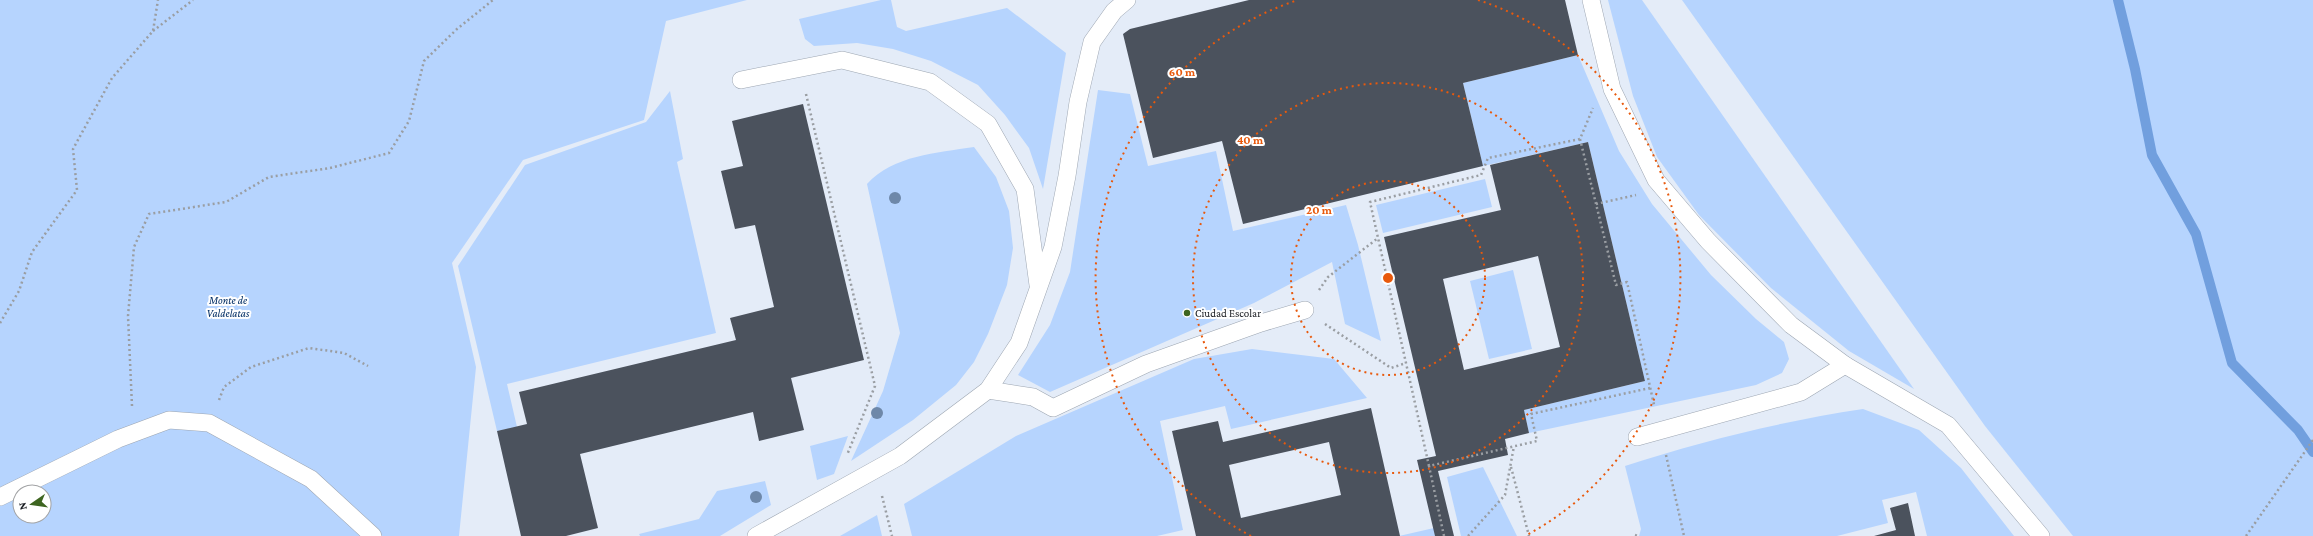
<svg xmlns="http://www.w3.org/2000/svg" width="2313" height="536" viewBox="0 0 2313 536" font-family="'Crimson Pro',serif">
<rect width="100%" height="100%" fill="#f4f8fe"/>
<!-- built -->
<polygon fill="#e4ecf8" points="735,0 1692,0 2086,536 453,536 444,259 520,157 663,18"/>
<!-- green -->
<g fill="#b6d4fe" fill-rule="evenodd">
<path d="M0,0H747L666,21L644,120L523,160L452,263L476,367L459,536H0ZM20,492H44V516H20Z"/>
<polygon points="881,0 891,0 897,27 906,31 1007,8 1066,53 1043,189 1029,148 1005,115 978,85 931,61 893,49 857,43 814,46 805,39 799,19"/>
<polygon points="1608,0 1642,0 1914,389 1849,351 1771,288 1699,215 1657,157 1633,96"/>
<polygon points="1682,0 2313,0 2313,536 2073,536 1985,426"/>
<polygon points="1578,55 1619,151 1652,204 1711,275 1756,319 1784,342 1789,359 1782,373 1756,385 1529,433 1524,410 1645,381 1588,142 1483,166 1463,83"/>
<polygon points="1098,90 1130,94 1148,166 1216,151 1233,231 1346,205 1358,245 1381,341 1345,324 1332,262 1254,303 1050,392 1018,375 1050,325 1070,272"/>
<polygon points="670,91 683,159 677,162 716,333 507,384 517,427 497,431 458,266 525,165 646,122"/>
<path d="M974,147L996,177L1009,211L1013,248L1007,285L988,334L974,362L956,385L913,420L851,461L883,391L900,333L867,184C894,155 936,153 974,147Z"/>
<polygon points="1485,179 1492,207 1383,233 1376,205"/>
<polygon points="1513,270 1532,349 1489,359 1470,281"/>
<polygon points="1252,349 1334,359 1367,398 1231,429 1225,406 1160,421 1183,530 1157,536 912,536 904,504 1016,436 1194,359"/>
<path d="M1863,409L1919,430L1961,468L2014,536H1927L1916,492L1882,500L1888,523L1837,536H1639L1641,529L1625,466C1702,441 1783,421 1863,409Z"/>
<polygon points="848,436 834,474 817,480 810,446"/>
<polygon points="1483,467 1517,536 1461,536 1447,477"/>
<polygon points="765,481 771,505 720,536 640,536 639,534 699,519 717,491"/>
<polygon points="877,515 882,536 840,536"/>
<polygon points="1434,528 1435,536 1399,536"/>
</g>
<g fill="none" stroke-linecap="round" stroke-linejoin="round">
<!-- stream -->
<polyline stroke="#719fde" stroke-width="10" points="2118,0 2135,69 2152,155 2196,234 2232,363 2298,430 2313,452"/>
</g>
<!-- building -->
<g fill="#4b525d" fill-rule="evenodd">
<polygon points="1249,0 1565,0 1578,55 1463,83 1483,166 1243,224 1222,141 1153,158 1123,34 1130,29"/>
<polygon points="803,104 864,360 791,378 804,430 759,441 753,412 580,454 598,528 566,536 521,536 497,431 527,424 519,392 736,340 730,318 774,307 755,225 735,229 721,171 743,166 732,121"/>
<path d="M1588,142L1645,381L1524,410L1529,433L1505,439L1508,455L1438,471L1454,536H1435L1417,460L1436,456L1384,237L1501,210L1490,165ZM1538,256L1560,347L1464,370L1443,279Z"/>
<path d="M1371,408L1400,536H1196L1172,431L1218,421L1223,442ZM1329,442L1341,495L1241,518L1229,465Z"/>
<polygon points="1908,503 1915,536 1874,536 1896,530 1890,508"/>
</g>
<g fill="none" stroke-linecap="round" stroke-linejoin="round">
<defs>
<g id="service">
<polyline points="1591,0 1612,89 1656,180 1708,241 1791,325 1845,365 1948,425 2041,536"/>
<polyline points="741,80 842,60 930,82 988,124 1025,189 1038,285"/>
<polyline points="988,390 1033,397 1053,408 1146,364 1261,323 1305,310"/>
<polyline points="1637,437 1801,392 1845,365"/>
<polyline points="0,497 118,439 169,420 209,423 311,479 373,536"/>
<polyline points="756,536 900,456 988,390 1019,343 1053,247 1067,176 1078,102 1092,42 1114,11 1127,0"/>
</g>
</defs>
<!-- service casing -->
<use href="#service" stroke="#9da6b2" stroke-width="18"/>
<!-- path -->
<g stroke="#9a9ea3" stroke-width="2.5" stroke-dasharray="2 3" stroke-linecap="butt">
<polyline points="153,31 193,0"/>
<polyline points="806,94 875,386 847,455"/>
<polyline points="1580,139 1616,285 1627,282 1654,405"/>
<polyline points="1596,204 1636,195"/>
<polyline points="1319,290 1328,277 1378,238"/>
<polyline points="0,323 19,291 32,252 77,190 73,149 112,78 153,31 158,0"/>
<polyline points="1325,324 1391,368 1406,363"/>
<polyline points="219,400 224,387 251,367 309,348 344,353 368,366"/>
<polyline points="132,406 128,316 134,247 149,214 226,202 269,177 330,168 389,153 409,121 424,61 457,29 493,0"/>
<polyline points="1666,455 1684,536"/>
<polyline points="1429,466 1370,202 1481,175 1488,158 1580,139 1593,108"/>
<polyline points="1511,467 1529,536"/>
<polyline points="882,496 892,536"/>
<polyline points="1635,535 1638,536"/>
<polyline points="1444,536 1429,466 1537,441 1531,414 1650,388"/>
<polyline points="1468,536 1505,495 1514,446"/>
<polyline points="2246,536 2313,440"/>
</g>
<!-- service -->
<use href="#service" stroke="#fff" stroke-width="17"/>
</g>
<!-- trees -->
<g fill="#6e88a9">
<circle cx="895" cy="198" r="6"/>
<circle cx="877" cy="413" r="6"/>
<circle cx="756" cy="497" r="6"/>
</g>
<!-- distance rings -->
<g fill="none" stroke="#e8590c" stroke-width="2" stroke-dasharray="2 4">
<circle cx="1388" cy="278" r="97"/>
<circle cx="1388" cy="278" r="195"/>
<path d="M1251 536A292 292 0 0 1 1298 0M1478 0A292 292 0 0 1 1525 536"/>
</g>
<!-- markers -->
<circle fill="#3e6520" stroke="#fff" stroke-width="1.5" cx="1187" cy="313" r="4"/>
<g text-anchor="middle" stroke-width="4" stroke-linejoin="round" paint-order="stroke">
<!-- park labels -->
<g font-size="11" font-style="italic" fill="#002d64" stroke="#fff">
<text x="228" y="304">Monte de<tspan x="228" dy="13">Valdelatas</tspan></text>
</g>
<!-- poi labels -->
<g font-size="11" fill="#16191e" stroke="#fff" text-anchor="start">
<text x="1195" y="317">Ciudad Escolar</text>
</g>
</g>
<circle cx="1388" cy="278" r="6" fill="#e8590c" stroke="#fff" stroke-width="2"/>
<g font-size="12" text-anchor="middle" font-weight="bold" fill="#e8590c" stroke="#fff" stroke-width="4" stroke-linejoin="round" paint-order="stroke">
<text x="1182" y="76">60 m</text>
<text x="1250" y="144">40 m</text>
<text x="1319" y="214">20 m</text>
</g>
<!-- north arrow -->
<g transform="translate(32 504) rotate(257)"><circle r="19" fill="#ffffff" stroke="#a2a3a5"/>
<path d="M0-3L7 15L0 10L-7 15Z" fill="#3e6520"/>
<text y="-6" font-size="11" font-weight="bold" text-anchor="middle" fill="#16191e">N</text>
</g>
</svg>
